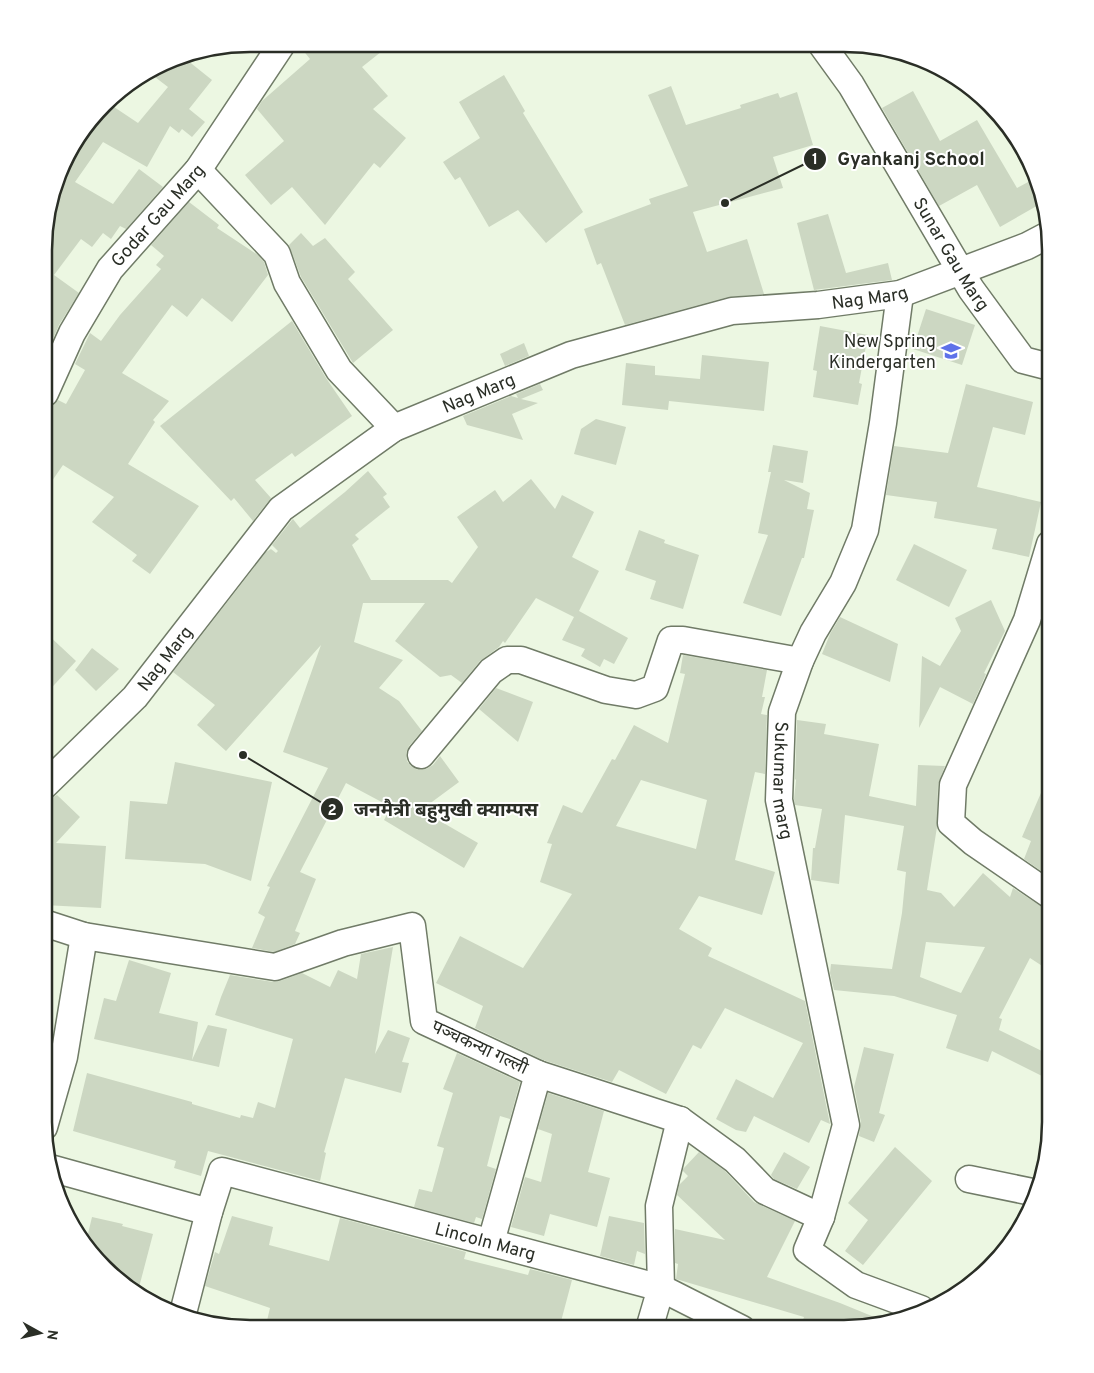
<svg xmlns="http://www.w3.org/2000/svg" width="1094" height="1373" viewBox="0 0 1094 1373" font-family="Overpass,'Noto Sans Devanagari',sans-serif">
<rect width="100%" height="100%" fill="#ecf7e2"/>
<!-- building -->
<g fill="#ccd7c2" fill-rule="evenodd">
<polygon points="298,44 391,44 362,67 388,96 373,109 406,138 380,168 374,163 325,225 292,187 271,205 245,175 284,141 257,109 262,101 310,59"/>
<polygon points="182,56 212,80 189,109 205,122 192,137 182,129 179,133 170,126 147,167 103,142 75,182 113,204 139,169 163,187 126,229 120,226 111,239 103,233 92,247 81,239 54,275 79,293 59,325 49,348 45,346 46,223 56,206 52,204 71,147 108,103 138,123 168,87 151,74"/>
<polygon points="504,75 525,111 523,113 583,212 546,243 518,210 489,227 460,177 455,180 443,162 480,138 459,102"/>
<polygon points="671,86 686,125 741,108 740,105 778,93 780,98 797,92 813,145 773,157 783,188 693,212 707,252 747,239 764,294 728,297 625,325 601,263 597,265 584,229 651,204 649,199 688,186 648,95"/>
<polygon points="913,91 940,141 977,120 1017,188 1030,181 1042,203 1000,227 977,185 939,206 882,108"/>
<polygon points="189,202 219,225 217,228 258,255 264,262 268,275 232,322 202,298 187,317 172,305 122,373 169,401 153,420 155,422 128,464 199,506 150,574 132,561 137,555 92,522 114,497 63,465 45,491 45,408 53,405 58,400 66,404 85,370 75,364 90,333 101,341 120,315 161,269 156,265 164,256 151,245"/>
<polygon points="828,214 846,273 888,263 892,280 814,290 797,223"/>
<polygon points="301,233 313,246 325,238 355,272 348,279 393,330 353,363 301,277 289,245"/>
<polygon points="926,309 975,325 962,365 913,349"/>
<polygon points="292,321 326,378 352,416 295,457 292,453 255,480 271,498 253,521 234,498 231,501 160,426"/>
<polygon points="820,326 868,335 859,383 862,384 858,405 813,397 817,371 813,370"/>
<polygon points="524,343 529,356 505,366 500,354"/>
<polygon points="702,355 769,362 764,411 669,401 668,410 622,405 626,363 655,366 655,375 700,379"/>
<polygon points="540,384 543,390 521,399 538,403 512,414 523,440 467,425 463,416 511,396 518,398 516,394"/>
<polygon points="966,384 1033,402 1025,435 993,427 977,487 1041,502 1029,557 992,549 997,529 934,518 937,502 886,495 894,446 948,453"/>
<polygon points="596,419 626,427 616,465 574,454 581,429"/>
<polygon points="773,445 808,451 803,483 784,480 810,493 807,509 814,510 804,558 802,558 781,616 743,603 768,535 758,533 771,472 768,472"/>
<polygon points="368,471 387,494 383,497 390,507 355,535 359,539 352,545 371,580 448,580 452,583 478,547 457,517 495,490 503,502 531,479 555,509 562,495 594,512 572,557 599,571 579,611 628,638 614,664 604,659 600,667 581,656 585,649 562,640 574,617 536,598 505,643 503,641 499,647 480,661 462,683 451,675 440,677 395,641 425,603 363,603 354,642 403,660 379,688 399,701 422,731 409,746 406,753 407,761 411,766 418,770 426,769 433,765 440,756 459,782 421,810 478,843 464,868 384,820 391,807 346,783 300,872 316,879 295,931 300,933 295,944 274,952 252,948 265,917 258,913 270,887 267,886 328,768 283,752 321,645 226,751 197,725 215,705 173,672 266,552 271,549 276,553 278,551 272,545 292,520 293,519 300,528 345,492"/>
<polygon points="639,530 665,540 664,543 699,555 683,609 650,599 656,581 625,570"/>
<polygon points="914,544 967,570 949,607 896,580"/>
<polygon points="991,600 1005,631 984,673 986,674 973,704 940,687 919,728 922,656 940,666 961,631 955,618"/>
<polygon points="840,617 898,644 890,682 822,654 830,634"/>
<polygon points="45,632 76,661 45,695"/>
<polygon points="92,648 119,669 96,691 75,670"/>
<path d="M683,655L767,670L762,697H765L761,714L767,715L765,774L755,772L735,860L775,872L762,915L699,896L679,929L712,948L708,956L805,1001L830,1124L821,1120L809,1143L754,1116L746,1132L736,1130L716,1119L736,1079L773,1098L803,1043L725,1008L701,1049L693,1045L666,1094L619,1070L612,1082L543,1060L475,1028L483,1006L436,983L460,936L523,968L572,894L540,882L552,844L547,843L563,805L582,813L612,759L615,760L634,725L668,743L685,674L680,673ZM641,780L707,800L696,849L616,826Z"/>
<polygon points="496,688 533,702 518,742 479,709"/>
<path d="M797,720L826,724L824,734L879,744L869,796L916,806L918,765L945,766L938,784L937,827L927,890L941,893L954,907L983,873L1010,897L1013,888L1042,907L1050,910V971L1030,958L999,1018L1002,1019L999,1030L1050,1055V1080L992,1051L988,1062L946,1048L957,1015L894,996L834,990L830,973L831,964L892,969L902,913L906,872L897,870L904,826L845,815L839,884L811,880L813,848H815L822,809L795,805L794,799L796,780L795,779ZM926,942L985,947L961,993L920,977Z"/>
<polygon points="175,762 272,782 251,881 205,864 125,859 130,801 167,804"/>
<polygon points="1050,772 1050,877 1024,859 1031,841 1022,837"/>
<polygon points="57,795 80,817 56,843 106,846 101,908 44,905 44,801 48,800"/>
<polygon points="393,947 375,1054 388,1030 410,1038 402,1062 409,1063 401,1093 345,1078 324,1152 326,1153 320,1181 208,1151 201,1176 174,1168 176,1161 73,1131 87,1073 192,1102 192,1104 240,1118 241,1115 253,1118 258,1102 275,1108 293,1039 215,1015 221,997 230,975 273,982 280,981 302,973 330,987 338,970 357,979 361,954"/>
<polygon points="129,960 171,973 159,1013 198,1022 192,1060 208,1025 227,1029 219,1067 94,1039 104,998 116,1001"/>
<polygon points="864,1047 894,1054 879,1113 885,1115 874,1142 859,1136 861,1122 854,1087"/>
<polygon points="457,1053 520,1082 510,1119 500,1116 487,1166 496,1169 482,1219 476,1217 474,1223 414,1207 419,1189 432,1192 444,1148 437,1146 453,1093 443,1089"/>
<polygon points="548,1093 604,1111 588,1172 610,1178 597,1227 550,1214 544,1236 511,1227 525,1177 541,1182 552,1134 538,1129"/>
<polygon points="895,1147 932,1181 863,1265 845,1251 868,1220 848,1203"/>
<polygon points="699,1152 725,1171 754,1202 795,1221 767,1277 840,1303 884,1321 857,1329 800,1329 804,1317 676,1279 678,1264 675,1263 675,1229 725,1240 677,1195 679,1185 688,1176 683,1171 683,1169"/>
<polygon points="784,1152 810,1167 797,1189 774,1179 771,1175"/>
<polygon points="232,1216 273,1227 269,1245 329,1261 340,1218 466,1252 464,1259 528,1275 530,1269 572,1280 559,1329 265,1329 270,1308 205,1286 215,1252 219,1254"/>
<polygon points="609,1216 644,1223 645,1254 637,1251 634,1265 600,1256"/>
<polygon points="92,1217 123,1224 122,1226 153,1234 137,1295 86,1242"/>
</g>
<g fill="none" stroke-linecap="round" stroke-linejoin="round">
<defs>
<g id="minor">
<path id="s1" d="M822,45L851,85L971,289L1023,360L1050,367"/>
<polyline points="198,170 277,254 287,283 339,370 394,428"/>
<path id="s2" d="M900,294L883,423L865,530L843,583L813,633L800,661L782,712L779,800L846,1125L821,1217L807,1250L856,1285L921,1309"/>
<path id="s3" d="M45,393L72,333L110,269L198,170L282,44"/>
<polyline points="421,755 491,671 507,660 521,660 606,690 636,695 655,688 671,640 683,640 800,661"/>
<path id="s4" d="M44,786L135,697L281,509L394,428L571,355L732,311L818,305L900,294L1027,246L1048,235"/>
<polyline points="1050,895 973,842 951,823 953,785 1027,620 1050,544"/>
<polyline points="44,923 84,936 275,967 343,943 412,926 424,1021 538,1074 680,1120 735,1160 765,1191 821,1217"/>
<polyline points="44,1127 64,1057 84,936"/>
<polyline points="50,1168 209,1212"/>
<polyline points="969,1179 1037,1193"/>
<polyline points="491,1242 538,1074"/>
<path id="s5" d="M182,1317L209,1212L222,1171L661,1288L742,1329"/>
<polyline points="649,1329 661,1288 659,1206 680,1120"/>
</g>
</defs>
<!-- minor casing -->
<use href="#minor" stroke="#707b67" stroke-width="29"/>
<!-- minor -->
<use href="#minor" stroke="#fff" stroke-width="26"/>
</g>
<!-- icons -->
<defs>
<symbol id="school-bare" viewBox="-9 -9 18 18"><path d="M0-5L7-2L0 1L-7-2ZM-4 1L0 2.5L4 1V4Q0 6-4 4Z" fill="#5e71e9" stroke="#fff" stroke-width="2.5" paint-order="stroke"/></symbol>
</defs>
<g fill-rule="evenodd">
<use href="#school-bare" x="937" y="337" width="28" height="28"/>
</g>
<g text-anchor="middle" stroke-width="4" stroke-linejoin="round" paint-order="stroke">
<!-- street labels -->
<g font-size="18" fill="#2a2e26" stroke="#fff">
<text dy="6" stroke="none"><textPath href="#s3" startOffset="212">Godar Gau Marg</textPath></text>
<text dy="6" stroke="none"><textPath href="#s1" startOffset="246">Sunar Gau Marg</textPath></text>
<text dy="6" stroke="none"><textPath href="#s4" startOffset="1001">Nag Marg</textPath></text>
<text dy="6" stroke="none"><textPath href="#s4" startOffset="596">Nag Marg</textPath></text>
<text dy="6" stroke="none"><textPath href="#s4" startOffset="176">Nag Marg</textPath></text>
<text dy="6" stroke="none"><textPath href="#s2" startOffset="508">Sukumar marg</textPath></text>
<text transform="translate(480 1047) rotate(25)" y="6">पञ्चकन्या गल्ली</text>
<text dy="6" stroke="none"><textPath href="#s5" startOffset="424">Lincoln Marg</textPath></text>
</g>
<!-- poi labels -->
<g font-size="18" fill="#2a2e26" stroke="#fff" text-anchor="end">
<text x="936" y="347">New Spring<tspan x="936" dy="21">Kindergarten</tspan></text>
</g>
</g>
<!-- crop -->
<path d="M0 0H1094V1373H0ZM250 52H844A198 198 0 0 1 1042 250V1122A198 198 0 0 1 844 1320H250A198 198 0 0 1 52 1122V250A198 198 0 0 1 250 52Z" fill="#fff" fill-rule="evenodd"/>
<path fill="none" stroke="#2a2e26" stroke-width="2.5" d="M250 52H844A198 198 0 0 1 1042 250V1122A198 198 0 0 1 844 1320H250A198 198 0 0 1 52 1122V250A198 198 0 0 1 250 52Z"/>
<!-- callouts -->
<path fill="none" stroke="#2a2e26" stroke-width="2" d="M725 203L815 159M243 755L332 809"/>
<g fill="#2a2e26" stroke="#fff" stroke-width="2">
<circle cx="725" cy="203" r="5"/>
<circle cx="243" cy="755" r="5"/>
<circle cx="815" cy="159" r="12"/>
<circle cx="332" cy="809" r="12"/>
</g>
<g font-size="15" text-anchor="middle" font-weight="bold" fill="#fff">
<text x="815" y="164">1</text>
<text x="332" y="815">2</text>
</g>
<g font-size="19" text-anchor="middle" font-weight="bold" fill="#2a2e26" stroke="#fff" stroke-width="4" stroke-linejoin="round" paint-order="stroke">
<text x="911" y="165">Gyankanj School</text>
<text x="446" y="816">जनमैत्री बहुमुखी क्याम्पस</text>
</g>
<!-- north arrow -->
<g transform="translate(40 1333) rotate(98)" stroke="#ffffff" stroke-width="4" paint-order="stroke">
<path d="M0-4L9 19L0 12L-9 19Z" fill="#2a2e26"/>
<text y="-8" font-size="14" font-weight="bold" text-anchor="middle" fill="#2a2e26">N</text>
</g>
</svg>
